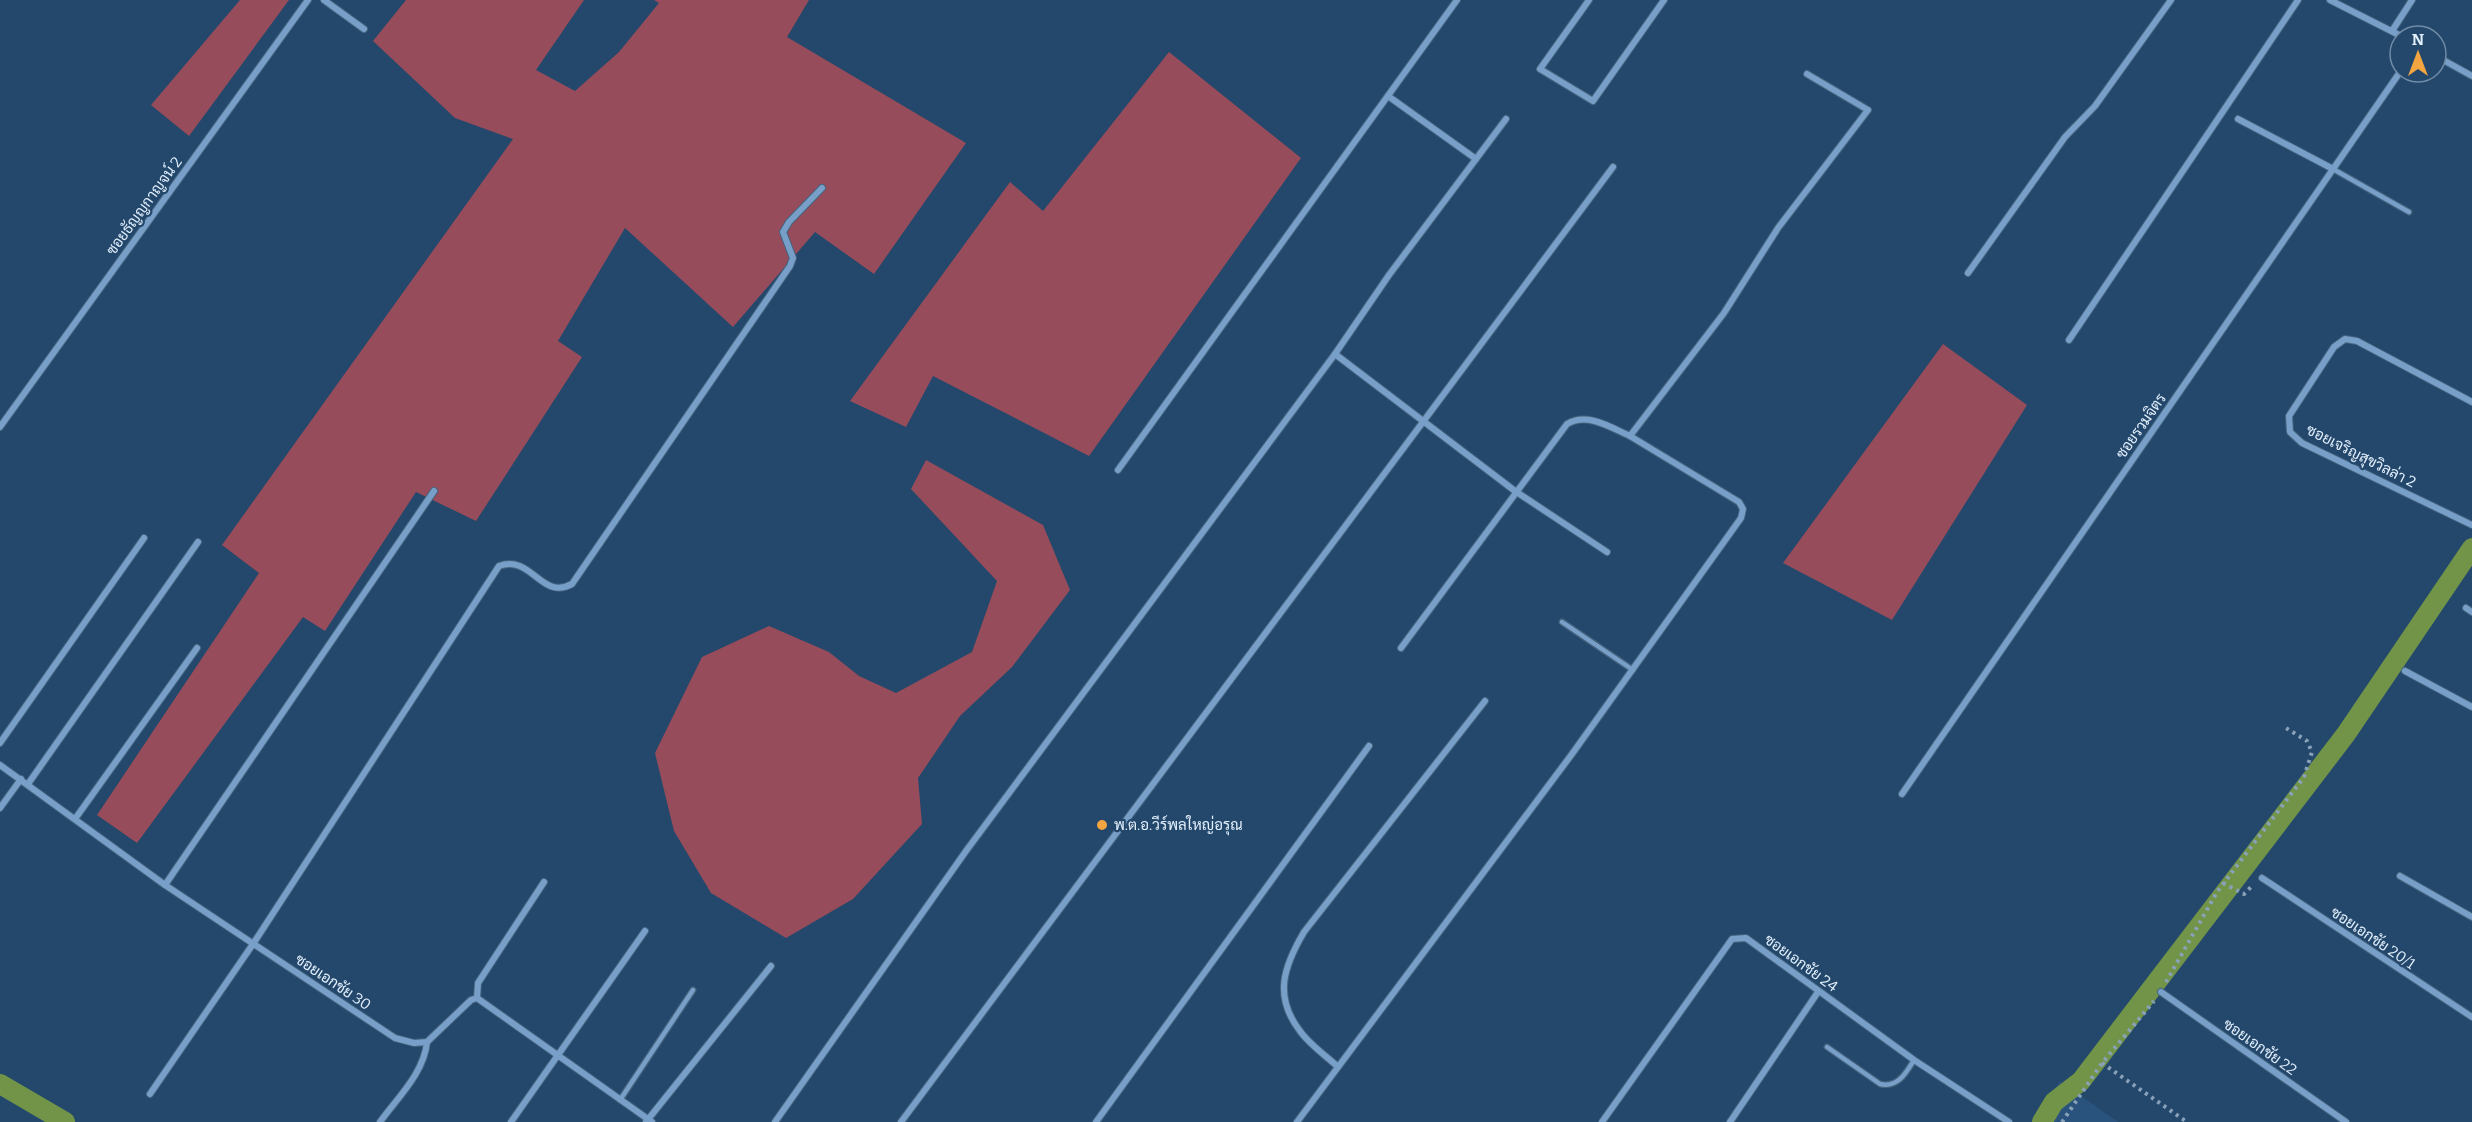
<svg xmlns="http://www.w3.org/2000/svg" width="2472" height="1122" viewBox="0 0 2472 1122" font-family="Bitter,Sarabun,serif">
<rect width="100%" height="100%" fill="#24486c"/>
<!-- built -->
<polygon fill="#29537c" points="2060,1081 2118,1122 2033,1122"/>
<!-- green -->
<g fill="#964c5a">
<polygon points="240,0 289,0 189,136 151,105"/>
<polygon points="406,0 584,0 536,70 575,91 619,52 659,3 654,0 809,0 787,37 966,143 874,274 815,232 733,327 625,228 558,341 582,357 476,521 416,492 325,631 303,617 137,843 97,815 259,573 222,545 513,139 455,118 373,41"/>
<polygon points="1169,52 1301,158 1089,456 933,376 906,427 850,401 1010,182 1043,211"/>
<polygon points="1943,344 2027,405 1892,620 1783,563"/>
<polygon points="926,460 1043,525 1070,590 1012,667 960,716 918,778 922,824 853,899 786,938 711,893 674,831 655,753 702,657 769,626 829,652 859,676 896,693 972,652 997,581 911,489"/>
</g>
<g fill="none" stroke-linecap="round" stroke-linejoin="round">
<!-- canal -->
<g stroke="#719448" stroke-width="20">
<polyline points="0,1084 65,1122"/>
<polyline points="2042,1122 2054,1102 2081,1081 2346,734 2472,548"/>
</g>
<defs>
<g id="lane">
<polyline points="2333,169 2409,212"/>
<polyline points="1562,622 1633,670"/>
<path d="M1827,1047L1880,1084C1898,1088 1906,1073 1914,1060"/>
<polyline points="620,1100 693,990"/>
</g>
<g id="street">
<polyline points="324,0 364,29"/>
<polyline points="1589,0 1540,69 1593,101 1664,0"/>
<polyline points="2330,0 2401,36"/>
<polyline points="2392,31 2412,0"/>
<polyline points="2436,56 2472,76"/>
<polyline points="1388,96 1476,159"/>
<polyline points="2238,119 2333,169"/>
<polyline points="1968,273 2065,137 2095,106 2171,0"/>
<polyline points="2069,340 2298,0"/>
<polyline points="1335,354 1515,491 1607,552"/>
<polyline points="2472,402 2357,341 2345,339 2334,347 2289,416 2290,432 2302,443 2472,525"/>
<polyline points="0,427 308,0"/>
<polyline points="1118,470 1457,0"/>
<polyline points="2466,608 2472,612"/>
<path d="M1401,648L1567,424C1587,412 1610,427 1630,436L1724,313L1778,228L1868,110L1807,74"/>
<polyline points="2405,671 2472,707"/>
<polyline points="0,743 144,538"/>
<polyline points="0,765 165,885 395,1038 414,1043 427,1042 471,1000 477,998 652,1122"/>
<polyline points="28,784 198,542"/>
<polyline points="1902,794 2400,72"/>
<polyline points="0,808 21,779"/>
<polyline points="75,819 197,648"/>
<polyline points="2400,876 2472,917"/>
<polyline points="2262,878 2472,1017"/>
<polyline points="165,885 434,491"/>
<polyline points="2161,992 2346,1122"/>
<polyline points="477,998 478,983 544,882"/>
<path d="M1337,1066C1325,1055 1309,1044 1300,1031C1273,996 1284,966 1304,932L1485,701"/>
<path d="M150,1094L253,944L499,566C532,554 541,601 572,584L790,266L793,258L783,232L789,222L822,188"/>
<path d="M380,1122C398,1097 424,1073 427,1042"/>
<polyline points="511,1122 645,931"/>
<polyline points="646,1122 771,966"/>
<polyline points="775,1122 966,851 1335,354 1389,275 1506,119"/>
<polyline points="901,1122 1613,167"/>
<polyline points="1096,1122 1369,746"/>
<polyline points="1297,1122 1572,754 1741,518 1743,509 1739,502 1630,436"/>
<polyline points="1602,1122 1732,939 1746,938 1914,1060 2009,1122"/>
<polyline points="1730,1122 1818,992"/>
</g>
</defs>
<!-- lane casing -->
<use href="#lane" stroke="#44647f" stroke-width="7"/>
<!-- street casing -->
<use href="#street" stroke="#44647f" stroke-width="8"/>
<!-- path -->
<g stroke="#8aa2b9" stroke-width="4" stroke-dasharray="3 4.5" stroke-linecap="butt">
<polyline points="2223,883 2244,894 2253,885"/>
<polyline points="2166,982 2217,892 2304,777 2312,752 2307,741 2286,728"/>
<polyline points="2102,1063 2187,1122"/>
<polyline points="2062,1122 2102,1063 2154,1001"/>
</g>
<!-- lane -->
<use href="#lane" stroke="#789fc8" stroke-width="4.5"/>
<!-- street -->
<use href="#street" stroke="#789fc8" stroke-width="6"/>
</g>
<!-- markers -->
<circle fill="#f2a541" stroke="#24486c" stroke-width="2" cx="1102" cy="825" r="6"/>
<g text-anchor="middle" stroke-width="4.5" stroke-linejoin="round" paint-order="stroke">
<!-- street labels -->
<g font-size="15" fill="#e2effc" stroke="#24486c">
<text transform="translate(144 206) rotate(-54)" y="5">ซอยธัญญกาญจน์ 2</text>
<text transform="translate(2141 426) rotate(-55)" y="5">ซอยรวมจิตร</text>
<text transform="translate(2361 456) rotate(27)" y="5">ซอยเจริญสุขวิลล่า 2</text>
<text transform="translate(2373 938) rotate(34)" y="5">ซอยเอกชัย 20/1</text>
<text transform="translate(1801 963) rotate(36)" y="5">ซอยเอกชัย 24</text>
<text transform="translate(333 982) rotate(34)" y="5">ซอยเอกชัย 30</text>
<text transform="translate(2260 1047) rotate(35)" y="5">ซอยเอกชัย 22</text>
</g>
<!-- poi labels -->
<g font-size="15" fill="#e2effc" stroke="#24486c" text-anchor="start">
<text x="1114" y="830">พ.ต.อ.วีร์พลใหญ่อรุณ</text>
</g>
</g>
<!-- north arrow -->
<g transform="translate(2418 54)"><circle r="28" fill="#24486c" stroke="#708ba6" stroke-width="1.5"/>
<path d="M0-4.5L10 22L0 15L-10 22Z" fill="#f2a541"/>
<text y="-9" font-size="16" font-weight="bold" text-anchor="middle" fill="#e2effc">N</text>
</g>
</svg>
